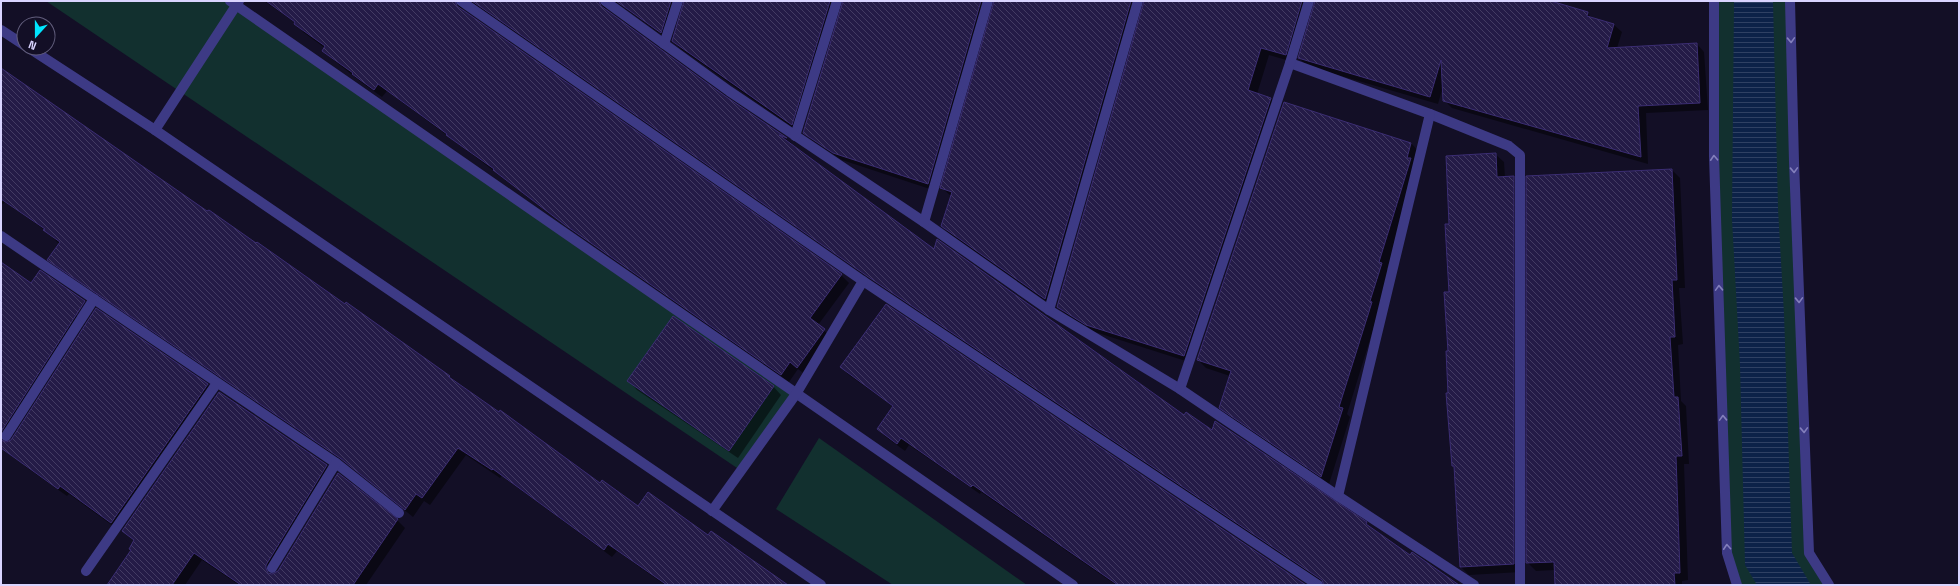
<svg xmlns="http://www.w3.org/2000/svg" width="1960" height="586" viewBox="0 0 1960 586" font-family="'Space Grotesk',sans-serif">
<defs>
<pattern id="water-rules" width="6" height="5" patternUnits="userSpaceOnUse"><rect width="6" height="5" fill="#0c2248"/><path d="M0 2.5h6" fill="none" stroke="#2f4163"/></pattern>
<pattern id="building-back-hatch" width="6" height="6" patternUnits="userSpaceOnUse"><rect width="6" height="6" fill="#241b47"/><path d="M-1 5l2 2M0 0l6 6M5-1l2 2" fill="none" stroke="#433b63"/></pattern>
</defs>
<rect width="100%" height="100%" fill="#130f26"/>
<!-- grass -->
<g fill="#12302f">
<polygon points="46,1 230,1 796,394 740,470"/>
<polygon points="1714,1 1790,1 1809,553 1829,585 1737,585 1727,553"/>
<polygon points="819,438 1027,585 893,585 776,509"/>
</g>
<!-- water -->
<polygon fill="url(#water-rules)" points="1734,1 1773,1 1778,209 1784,314 1792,553 1811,585 1757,585 1745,565 1740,365 1732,219"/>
<!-- shadow -->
<g fill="#0007">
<polygon points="264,1 686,1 680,6 669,40 618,3 611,2 607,5 606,11 725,97 786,139 792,144 788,143 935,251 1184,417 1366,523 1374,531 1455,585 1325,585 876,283 473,3 467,2 463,6 462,11 841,275 849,283 818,325 832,338 806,375 798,369 789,382 574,232 448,136 387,91 382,97 361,82 331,58 323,50 325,48 303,32 296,23"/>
<polygon points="686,1 844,1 838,7 799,132 681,49 673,41"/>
<polygon points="845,1 995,1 989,7 936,191 842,160 812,140 804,132"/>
<polygon points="996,1 1145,1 1139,7 1053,306 950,234 942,226 952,197 942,188"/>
<polygon points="1146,1 1316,1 1310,7 1293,62 1269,55 1257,94 1271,99 1279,106 1192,363 1095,332 1066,315 1058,307"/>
<polygon points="1317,1 1548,1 1587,13 1593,19 1614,25 1622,32 1617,48 1697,44 1704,52 1708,110 1646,113 1648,164 1452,108 1444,100 1443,86 1438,104 1307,66 1299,58"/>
<polygon points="1,68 208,213 345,305 346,303 600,484 777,585 665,585 617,551 612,557 502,476 500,478 466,455 430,505 424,501 413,517 349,465 139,323 45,230 5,202 3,204 1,203"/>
<polygon points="1411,143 1419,152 1419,167 1387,269 1390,272 1379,310 1347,414 1350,417 1329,484 1228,416 1220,407 1230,376 1206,368 1198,360"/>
<polygon points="1495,154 1504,162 1505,178 1513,177 1521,186 1521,572 1469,575 1460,566 1455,468 1453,465 1449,352 1450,225"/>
<polygon points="1672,170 1680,178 1685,288 1679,288 1683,344 1678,345 1681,401 1686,406 1689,464 1684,464 1688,580 1682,581 1682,585 1556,585 1555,570 1536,571 1528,563"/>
<polygon points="1,263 76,315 84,324 13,435 1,426"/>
<polygon points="122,327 208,385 216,393 120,531 69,494 67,496 26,467 17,458"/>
<polygon points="841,367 1305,585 1116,585 981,492 980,494 909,445 905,451 886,437 878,429 894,407 849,375"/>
<polygon points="629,381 773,386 781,395 738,458 637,390"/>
<polygon points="219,393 327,466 335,474 272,575 397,520 405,528 366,585 239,585 202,560 185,585 120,585 135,541 123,531"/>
</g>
<!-- building -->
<g fill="url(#building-back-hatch)" stroke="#3b2d73">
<polygon points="266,1 455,1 457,6 842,274 810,318 825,329 797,368 790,362 781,375 565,225 493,170 494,169 446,135 447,134 378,84 374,90 352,74 353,73 322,51 325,46 294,24 295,22"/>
<polygon points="472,1 599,1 601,6 725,96 787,138 779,135 934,249 937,239 1184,415 1186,412 1212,430 1215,421 1367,522 1366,524 1410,555 1412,552 1459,585 1324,585 1322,580 867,276"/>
<polygon points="616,1 671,1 661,33"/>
<polygon points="684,1 830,1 792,125 672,41"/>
<polygon points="843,1 981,1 928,184 833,153 803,133"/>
<polygon points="994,1 1131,1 1045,299 941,226 952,192 940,188"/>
<polygon points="1144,1 1302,1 1286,55 1261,48 1248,90 1271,98 1184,356 1086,325 1057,307"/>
<polygon points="1315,1 1551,1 1588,12 1587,16 1614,24 1607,48 1697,43 1700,103 1638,106 1641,157 1443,101 1441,60 1430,97 1298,58"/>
<polygon points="1,68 207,211 209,210 256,243 257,242 345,304 346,302 450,376 449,377 499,412 500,410 600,483 602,480 638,506 648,492 708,535 711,531 788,585 667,585 608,544 604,550 493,469 492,470 458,448 422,498 416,494 405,510 340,458 47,260 60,242 43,230 45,229 1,199"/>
<polygon points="1284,102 1411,143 1407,158 1411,158 1379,262 1382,263 1370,301 1372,302 1339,407 1343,408 1321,477 1219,408 1231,371 1197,360"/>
<polygon points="1496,153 1497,177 1514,176 1514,564 1460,567 1454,466 1452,466 1446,393 1448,393 1446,351 1448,351 1444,292 1449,292 1445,224 1449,224 1446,156"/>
<polygon points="1672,169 1677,280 1672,280 1675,337 1670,337 1674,397 1678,397 1682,456 1676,456 1680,573 1674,573 1675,585 1555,585 1554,562 1526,563 1526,176"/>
<polygon points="1,262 31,283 40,270 85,301 1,432"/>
<polygon points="886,304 1306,585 1118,585 973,485 971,487 901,438 897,444 877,429 893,406 840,367"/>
<polygon points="96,308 208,384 111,523 60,486 58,489 1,448 1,440 6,442 11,440"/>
<polygon points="673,316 774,386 729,451 627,381"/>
<polygon points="219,392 327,465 266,565 266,568 268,573 272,574 278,571 338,473 398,519 353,585 241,585 194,553 172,585 107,585 131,550 129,549 134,540 122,531"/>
</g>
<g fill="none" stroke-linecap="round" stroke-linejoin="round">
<!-- minor -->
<g stroke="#3d3a85" stroke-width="10">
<polyline points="230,1 1073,585"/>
<polyline points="461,1 863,281 1318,585"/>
<polyline points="605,1 729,91 924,222 1049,310 1180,389 1338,496 1474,585"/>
<polyline points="1714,1 1714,156 1727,553 1737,585"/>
<polyline points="1790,1 1794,162 1809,553 1829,585"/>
<polyline points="1,30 24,45"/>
<polyline points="664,44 678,1"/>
<polyline points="29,48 155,130 821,585"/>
<polyline points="1290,63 1430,114 1509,146 1520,155 1520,585"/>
<polyline points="155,130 239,1"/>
<polyline points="795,136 837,1"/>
<polyline points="924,222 988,1"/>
<polyline points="1,236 336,463 399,513"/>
<polyline points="1049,310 1138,1"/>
<polyline points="1180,389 1290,63 1309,1"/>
<polyline points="6,436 94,299"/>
<polyline points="1338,496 1430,114"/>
<polyline points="712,511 796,394 863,281"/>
<polyline points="272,568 336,463"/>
<polyline points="86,571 217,383"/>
</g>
</g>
<!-- one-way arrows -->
<defs><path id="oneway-chevron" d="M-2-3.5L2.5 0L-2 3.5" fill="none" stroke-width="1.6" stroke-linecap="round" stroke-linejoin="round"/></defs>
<g stroke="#837fbc">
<use href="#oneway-chevron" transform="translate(1791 40) rotate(88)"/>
<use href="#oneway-chevron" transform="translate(1714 158) rotate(-93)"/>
<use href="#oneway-chevron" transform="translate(1794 170) rotate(88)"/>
<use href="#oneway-chevron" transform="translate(1719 288) rotate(-92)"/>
<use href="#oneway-chevron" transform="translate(1799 300) rotate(88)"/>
<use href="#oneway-chevron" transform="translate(1723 418) rotate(-92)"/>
<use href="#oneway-chevron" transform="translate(1804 430) rotate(88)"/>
<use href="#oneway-chevron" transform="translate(1727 547) rotate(-94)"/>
</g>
<!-- border -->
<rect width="1960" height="586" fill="none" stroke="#d9d4ff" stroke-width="4"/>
<!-- north arrow -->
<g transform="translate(36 36) rotate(201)"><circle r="19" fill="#130f26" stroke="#625e7d"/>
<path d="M0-3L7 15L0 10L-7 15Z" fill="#00e5ff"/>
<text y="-6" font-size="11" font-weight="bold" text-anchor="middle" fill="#d9d4ff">N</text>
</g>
</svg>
